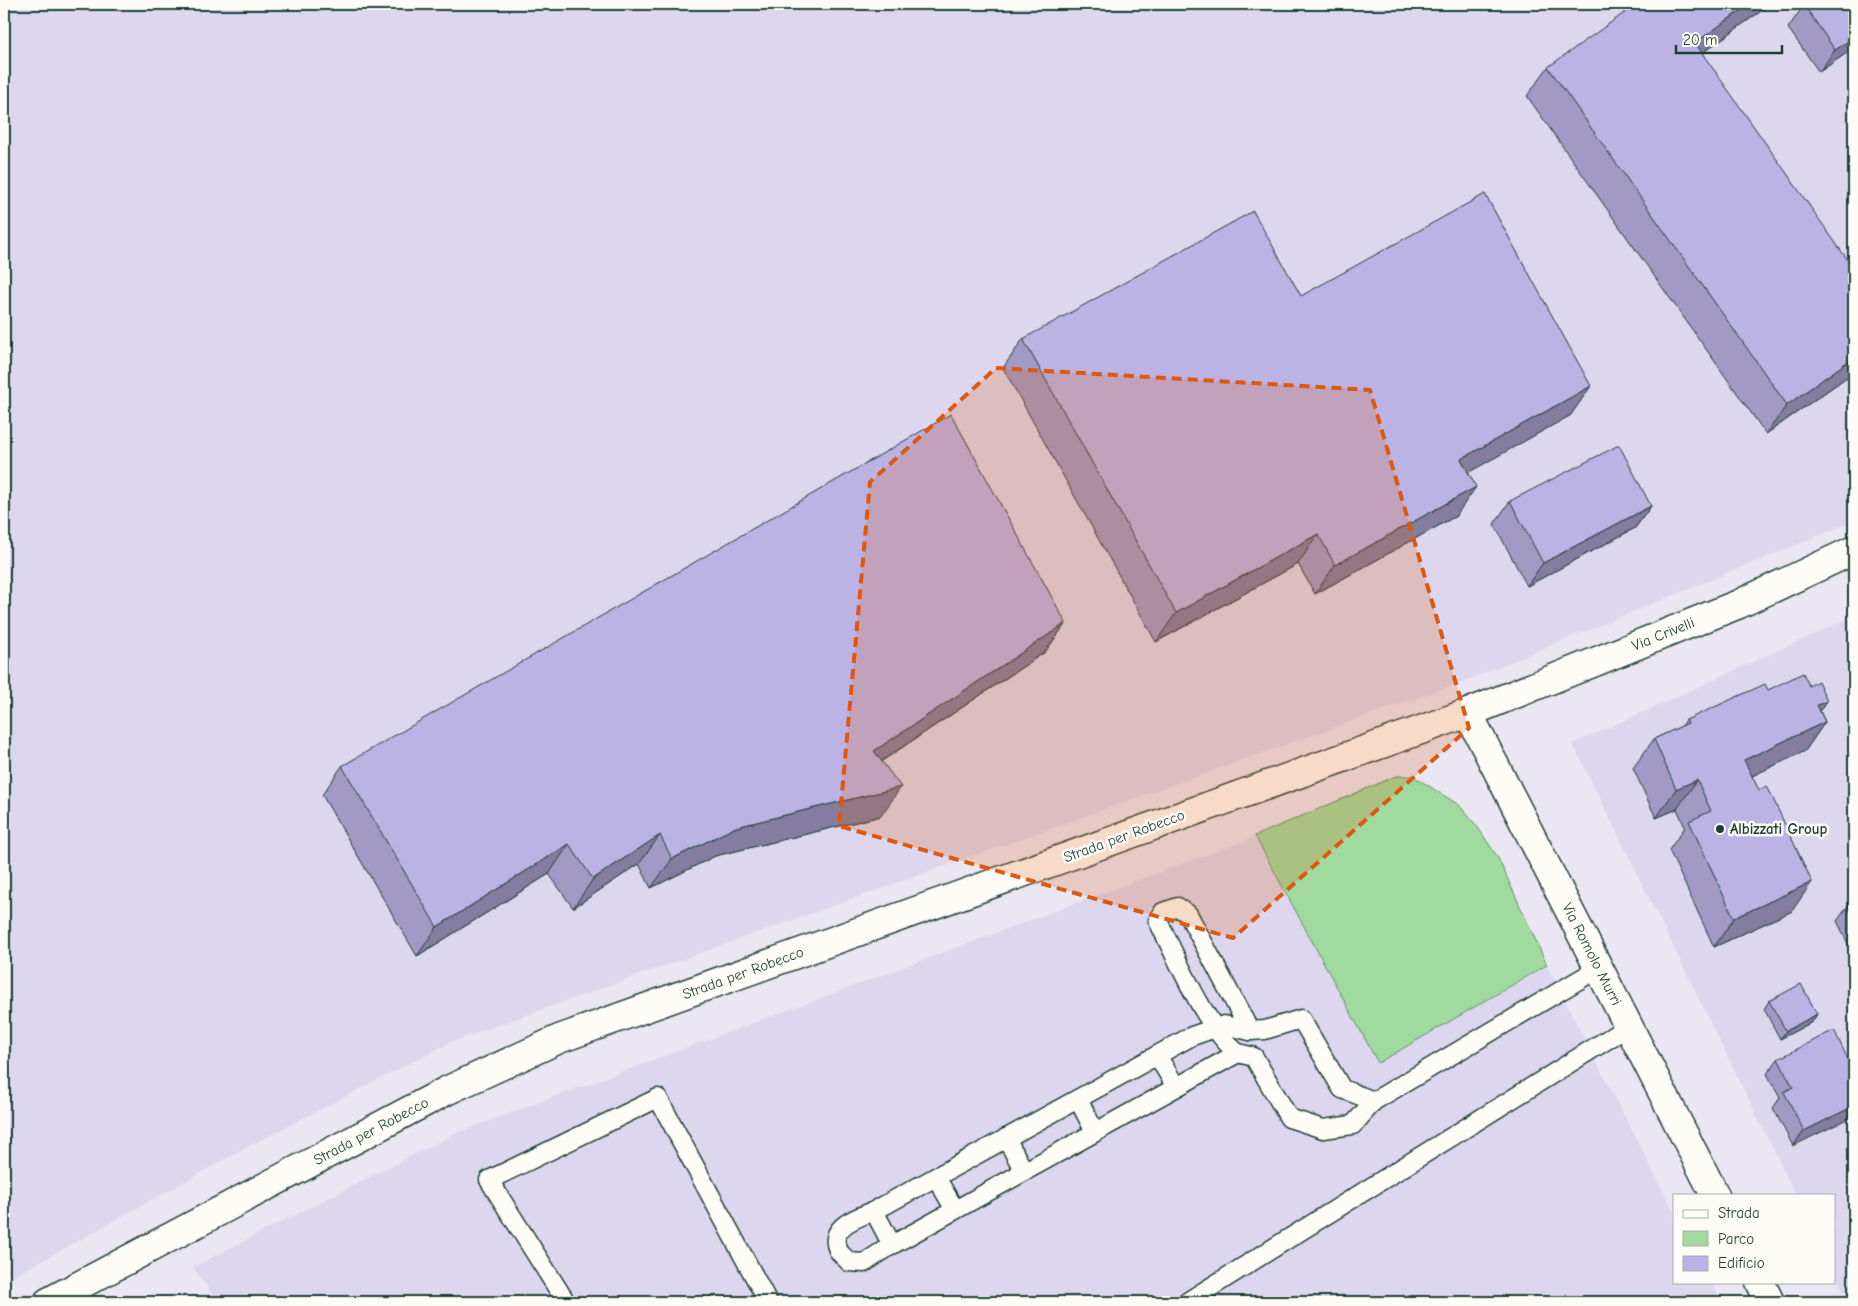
<svg xmlns="http://www.w3.org/2000/svg" width="1858" height="1306" viewBox="0 0 1858 1306" font-family="'Comic Neue',sans-serif">
<rect width="100%" height="100%" fill="#eae6f2"/>
<filter id="ink" filterUnits="userSpaceOnUse"><feTurbulence type="fractalNoise" baseFrequency=".02" numOctaves="2"/><feDisplacementMap in="SourceGraphic" scale="10" xChannelSelector="R" yChannelSelector="G"/><feConvolveMatrix kernelMatrix="1 2 1 2 8 2 1 2 1" color-interpolation-filters="sRGB"/></filter>
<g filter="url(#ink)">
<!-- built -->
<g fill="#dcd7ee">
<polygon points="4,4 1854,4 1854,521 1467,680 451,1042 245,1148 11,1278 4,1264"/>
<polygon points="1854,616 1854,1302 1849,1302 1834,1272 1834,1195 1796,1195 1573,744"/>
<polygon points="1255,837 1378,1063 1547,966 1674,1212 1674,1282 1711,1282 1722,1302 218,1302 193,1267 454,1134"/>
</g>
<!-- green -->
<polygon fill="#a1da9f" stroke="#608c6a" points="1396,776 1413,776 1435,790 1459,805 1477,826 1498,858 1547,965 1378,1063 1255,836"/>
<g fill="none" stroke-linecap="round" stroke-linejoin="round">
<defs>
<g id="service">
<path d="M1238,1053C1207,1031 1176,956 1158,921L1163,912L1178,907L1188,914L1250,1031"/>
<polyline points="1157,1055 1176,1087"/>
<polyline points="1078,1099 1095,1132"/>
<path d="M1374,1101L1353,1125L1323,1129L1289,1118L1254,1057L1238,1053L892,1245L864,1263L849,1262C846,1258 840,1254 838,1250C827,1227 858,1217 874,1211L1192,1036L1224,1025L1250,1031L1265,1030L1301,1019L1342,1089L1374,1101L1599,968"/>
<polyline points="1006,1138 1024,1171"/>
<polyline points="936,1177 955,1210"/>
<polyline points="874,1211 892,1245"/>
<polyline points="566,1302 489,1180 658,1098 768,1302"/>
<polyline points="1187,1302 1629,1026"/>
</g>
<g id="tertiary">
<polyline points="1468,713 1715,1195"/>
<polyline points="1760,1282 1770,1302"/>
<polyline points="48,1302 446,1091 559,1039 1468,713 1739,604 1854,550"/>
</g>
</defs>
<!-- service casing -->
<use href="#service" stroke="#1f3d34" stroke-width="21"/>
<!-- tertiary casing -->
<use href="#tertiary" stroke="#1f3d34" stroke-width="31"/>
<!-- service -->
<use href="#service" stroke="#fdfcf7" stroke-width="18"/>
<!-- tertiary -->
<use href="#tertiary" stroke="#fdfcf7" stroke-width="28"/>
</g>
<!-- wall -->
<g fill="#a29ac5" stroke="#1f3d34">
<polygon points="1771,4 1702,53 1854,372 1766,434 1527,96 1548,67"/>
<polygon points="1804,5 1854,48 1819,72 1788,28"/>
<polygon points="1301,296 1571,415 1468,472 1456,516 1315,594 1298,564 1156,642 1003,368 1023,339"/>
<polygon points="1510,501 1651,506 1635,528 1527,586 1494,524"/>
<polygon points="1066,623 1045,652 882,761 881,816 715,856 651,888 639,864 573,908 549,874 417,956 322,795 342,766"/>
<polygon points="1809,686 1827,701 1820,711 1825,722 1805,751 1752,776 1792,911 1714,947 1669,850 1685,827 1677,809 1656,818 1633,768 1654,739 1682,726 1686,720 1768,690"/>
<polygon points="1854,903 1854,956 1837,921 1848,906"/>
<polygon points="1769,1001 1817,1014 1812,1022 1780,1039 1764,1009"/>
<polygon points="1778,1059 1854,1072 1793,1146 1773,1108 1780,1098 1767,1074"/>
</g>
<!-- shaded-wall -->
<g fill="#847da0" stroke="#1f3d34">
<polygon points="1750,4 1771,4 1675,72 1695,43"/>
<polygon points="1854,37 1854,48 1819,72 1835,50"/>
<polygon points="1854,357 1854,372 1766,434 1787,405"/>
<polygon points="1591,386 1571,415 1441,488 1461,459"/>
<polygon points="1476,487 1456,516 1315,594 1335,565"/>
<polygon points="1651,506 1635,528 1527,586 1543,563"/>
<polygon points="1318,534 1298,564 1156,642 1176,613"/>
<polygon points="1066,623 1045,652 853,780 874,751"/>
<polygon points="1827,701 1806,730 1817,705"/>
<polygon points="1825,722 1805,751 1724,789 1744,760"/>
<polygon points="1697,780 1677,809 1656,818 1676,789"/>
<polygon points="901,787 881,816 715,856 651,888 672,859 736,827"/>
<polygon points="660,835 639,864 573,908 593,879"/>
<polygon points="569,844 549,874 417,956 437,927"/>
<polygon points="1812,882 1792,911 1714,947 1734,918"/>
<polygon points="1817,1014 1812,1022 1780,1039 1786,1031"/>
<polygon points="1854,1106 1854,1116 1793,1146 1804,1131"/>
</g>
<!-- building -->
<g fill="#bcb3e5" stroke="#1f3d34">
<polygon points="1637,4 1750,4 1695,43 1854,269 1854,357 1787,405 1548,67"/>
<polygon points="1806,4 1854,4 1854,37 1835,50 1804,5"/>
<polygon points="1485,194 1591,386 1461,459 1476,487 1335,565 1318,534 1176,613 1023,339 1253,211 1301,296"/>
<polygon points="951,414 1066,623 874,751 901,787 736,827 672,859 660,835 593,879 569,844 437,927 342,766"/>
<polygon points="1619,445 1651,506 1543,563 1510,501"/>
<polygon points="1803,673 1809,686 1818,681 1827,701 1817,705 1825,722 1744,760 1759,790 1767,786 1812,882 1734,918 1689,821 1711,811 1697,780 1676,789 1654,739 1688,723 1686,720 1765,684 1768,690"/>
<polygon points="1854,903 1854,919 1848,906"/>
<polygon points="1801,984 1817,1014 1786,1031 1769,1001"/>
<polygon points="1834,1030 1854,1072 1854,1106 1804,1131 1784,1092 1793,1087 1778,1059"/>
</g>
</g>
<!-- marked area -->
<path fill="#de580e" fill-opacity="0.2" stroke="#de580e" stroke-width="4" stroke-dasharray="10 6" stroke-linejoin="round" d="M996,368L1370,390L1469,728L1233,938L839,826L870,482Z"/>
<!-- markers -->
<circle fill="#1f3d34" stroke="#fdfcf7" stroke-width="2" cx="1720" cy="829" r="5"/>
<g text-anchor="middle" stroke-width="5" stroke-linejoin="round" paint-order="stroke">
<!-- street labels -->
<g font-size="15" fill="#1f3d34" stroke="#fdfcf7">
<text transform="translate(1663 634) rotate(-22)" y="5">Via Crivelli</text>
<text transform="translate(1124 836) rotate(-20)" y="5">Strada per Robecco</text>
<text transform="translate(1592 954) rotate(63)" y="5">Via Romolo Murri</text>
<text transform="translate(743 973) rotate(-20)" y="5">Strada per Robecco</text>
<text transform="translate(371 1131) rotate(-28)" y="5">Strada per Robecco</text>
</g>
<!-- poi labels -->
<g font-size="15" font-weight="bold" fill="#1f3d34" stroke="#fdfcf7" text-anchor="start">
<text x="1730" y="834">Albizzati Group</text>
</g>
</g>
<!-- margin -->
<rect width="1858" height="1306" fill="none" stroke="#fdfcf7" stroke-width="20"/>
<rect x="10" y="10" width="1838" height="1286" fill="none" stroke="#1f3d34" stroke-width="2" filter="url(#ink)"/>
<!-- legend -->
<rect x="1673" y="1194" width="162" height="90" fill="#fdfcf7" stroke="#a4b0a9"/>
<rect x="1683" y="1210" width="25" height="8" fill="#fdfcf7" stroke="#a4b0a9"/>
<text x="1718" y="1218" font-size="15" fill="#1f3d34">Strada</text>
<rect x="1683" y="1231" width="25" height="15" fill="#a1da9f" stroke="#a4b0a9"/>
<text x="1718" y="1244" font-size="15" fill="#1f3d34">Parco</text>
<rect x="1683" y="1256" width="25" height="15" fill="#bcb3e5" stroke="#a4b0a9"/>
<text x="1718" y="1268" font-size="15" fill="#1f3d34">Edificio</text>
<!-- scale -->
<path d="M1676 45v8h106v-8" fill="none" stroke="#1f3d34" stroke-width="2.5"/>
<text x="1683" y="45" font-size="15" fill="#1f3d34" stroke="#fdfcf7" stroke-width="4" paint-order="stroke">20 m</text>
</svg>
